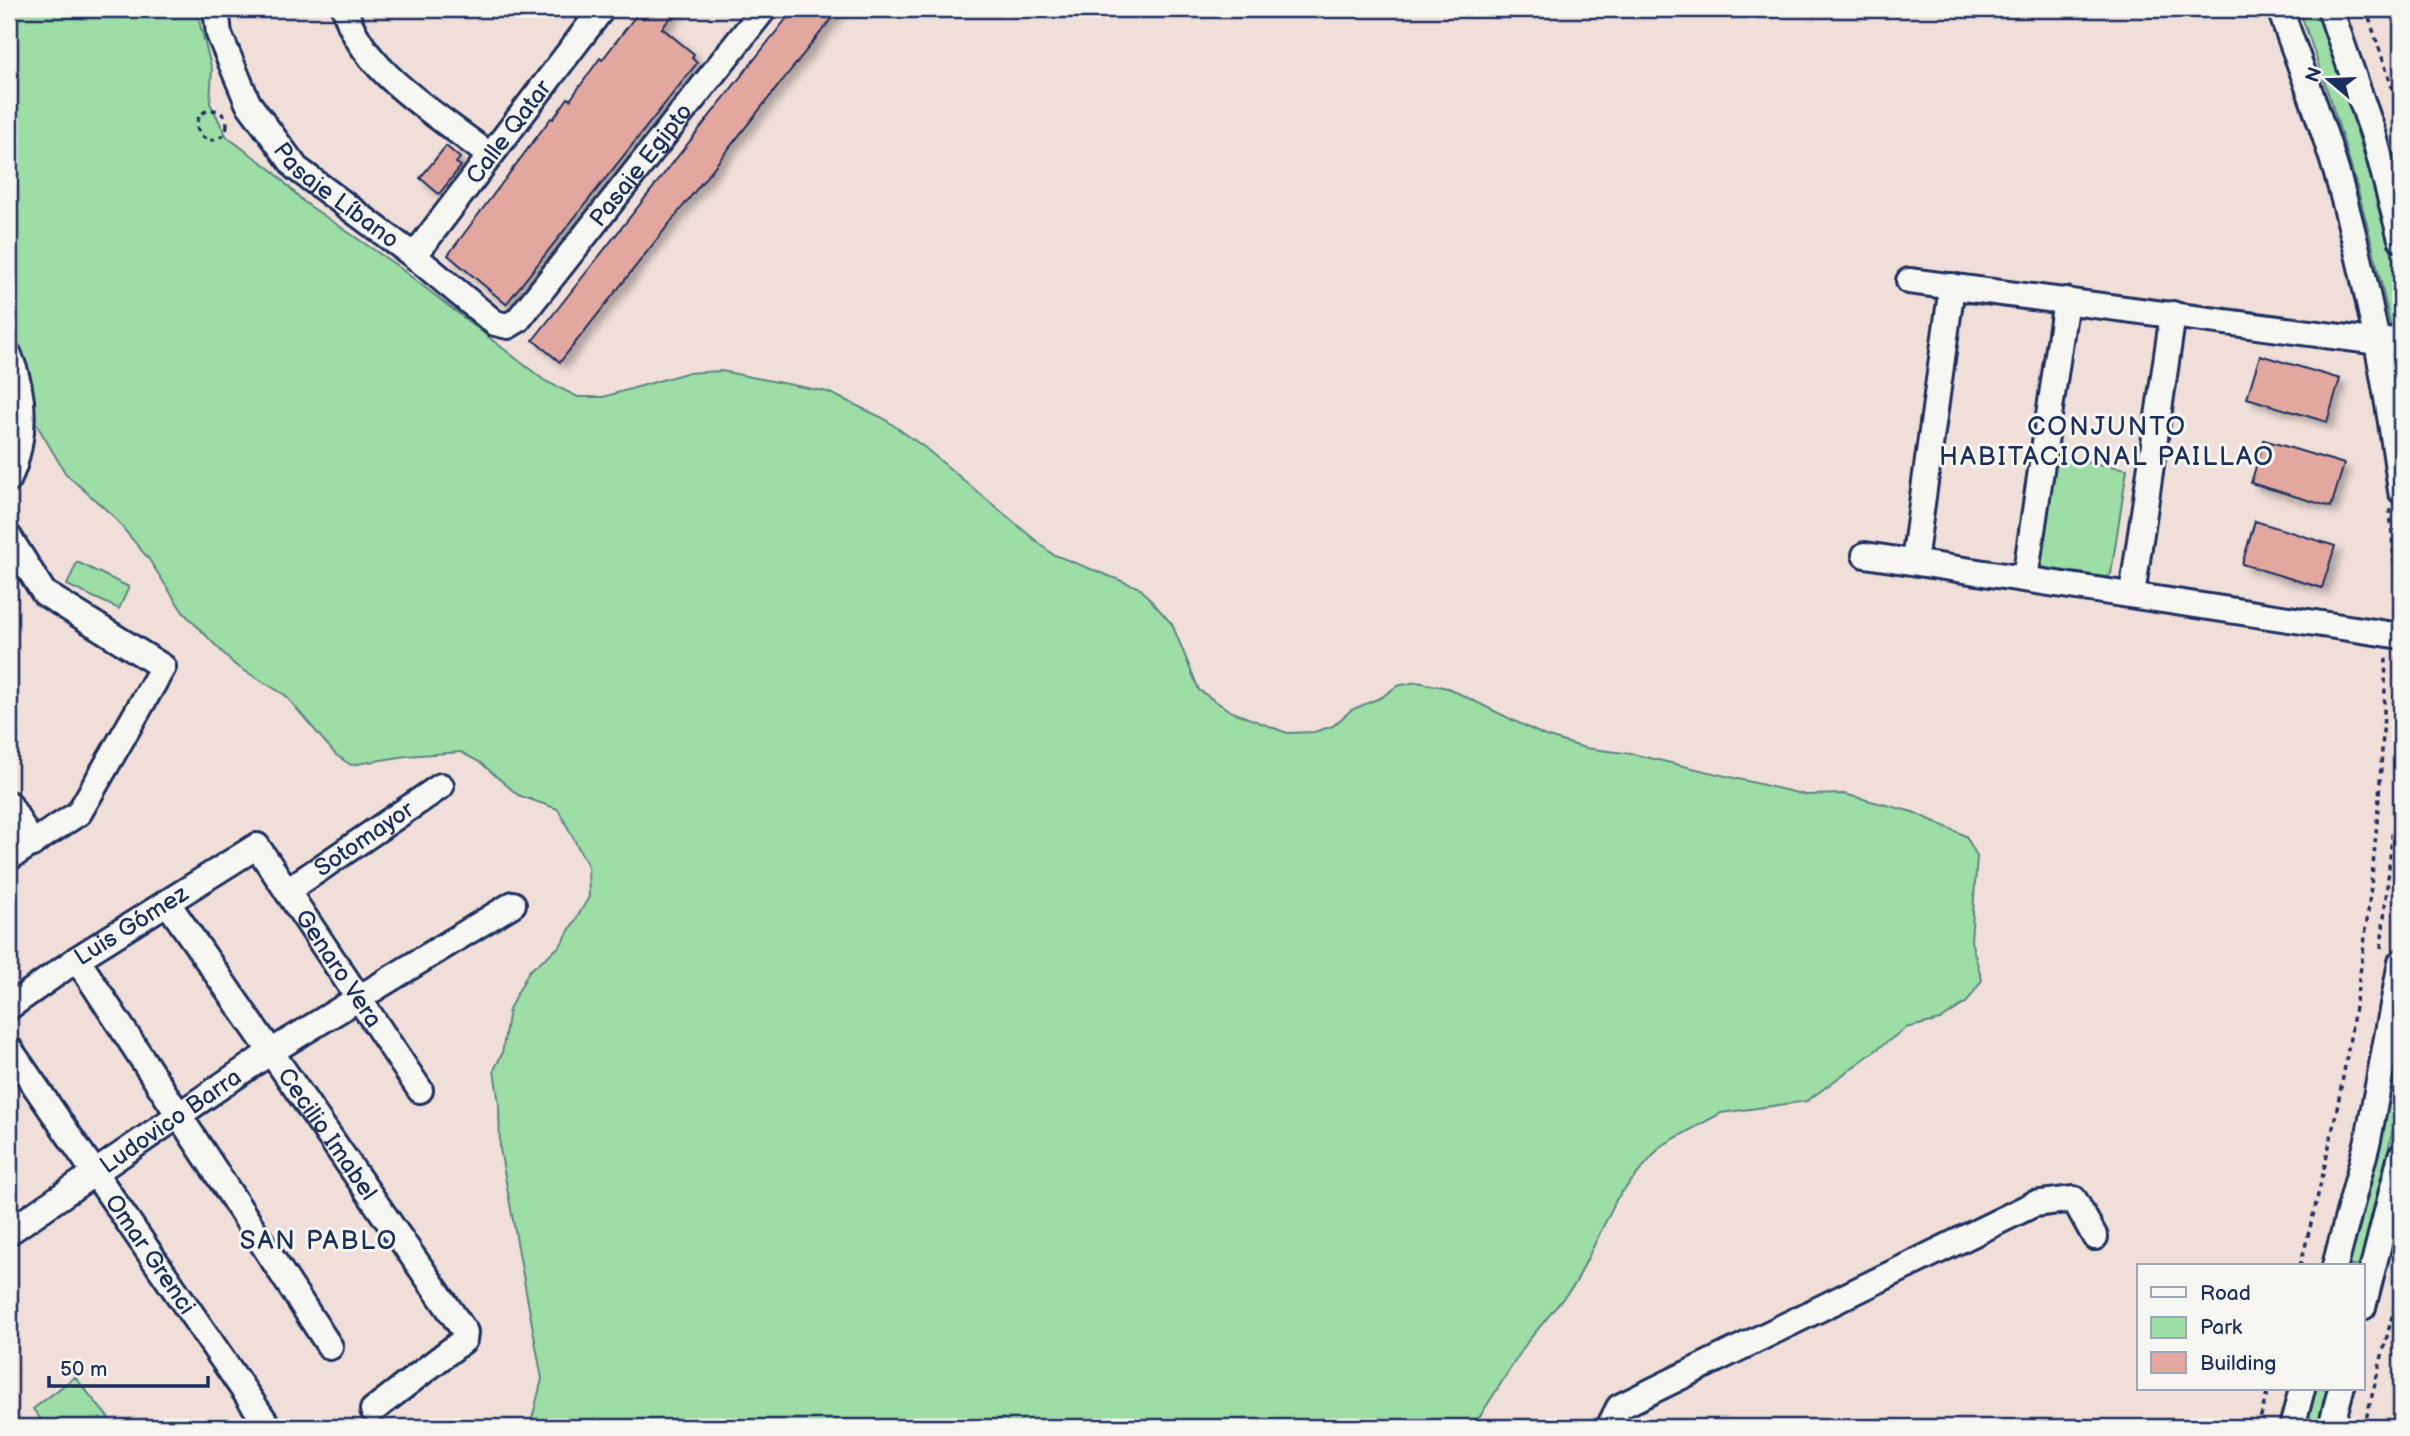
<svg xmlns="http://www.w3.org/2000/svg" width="2410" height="1436" viewBox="0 0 2410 1436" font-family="'Balsamiq Sans',sans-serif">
<defs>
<filter id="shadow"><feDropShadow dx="6" dy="6" stdDeviation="3.5" flood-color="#0004"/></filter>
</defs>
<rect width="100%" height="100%" fill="#f0dfd9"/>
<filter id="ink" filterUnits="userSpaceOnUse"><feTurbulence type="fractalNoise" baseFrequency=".0143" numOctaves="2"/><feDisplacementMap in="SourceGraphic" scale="14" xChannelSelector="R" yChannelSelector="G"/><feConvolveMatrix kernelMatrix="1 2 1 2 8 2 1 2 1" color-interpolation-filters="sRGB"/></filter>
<g filter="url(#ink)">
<!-- green -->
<g fill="#9ddda6" stroke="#5c8682" stroke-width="2">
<polygon points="9,9 196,9 212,70 210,103 227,137 272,170 304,202 396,265 545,381 578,397 603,397 686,373 721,371 828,392 883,418 924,447 1052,554 1140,588 1172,624 1199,690 1230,711 1287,733 1314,732 1333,726 1351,710 1382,697 1397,686 1417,682 1448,688 1545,736 1585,748 1633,754 1806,795 1844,794 1913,812 1966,836 1977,856 1971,941 1982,980 1967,1002 1940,1020 1906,1028 1807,1101 1721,1113 1661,1146 1617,1198 1575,1284 1528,1341 1473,1427 530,1427 542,1379 500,1149 499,1104 494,1070 502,1054 509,1009 529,971 560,946 589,897 588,866 558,809 518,795 481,763 461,752 406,756 351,765 336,755 285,695 235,665 183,612 148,558 112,515 66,474 31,415 20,348 9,331"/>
<path d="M2299,9H2316C2334,55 2349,104 2363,152C2381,210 2401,269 2401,330L2395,331L2390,325C2369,217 2337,113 2299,9Z"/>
<polygon points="2056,457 2127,469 2111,574 2099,583 2037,572"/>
<polygon points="77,562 129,587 119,609 67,585"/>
<polygon points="2401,1020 2401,1098 2359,1266 2344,1266"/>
<polygon points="75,1377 116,1427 47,1427 33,1409"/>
<polygon points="2313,1389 2328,1389 2318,1427 2303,1427"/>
</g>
<!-- building -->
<g fill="#e2a8a0" stroke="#1b2f5e" stroke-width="2" filter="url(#shadow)">
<polygon points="641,9 678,9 662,28 694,54 692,58 697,63 506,304 448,255 551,118 553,119 568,98 570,100 600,58 602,60"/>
<polygon points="794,9 839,9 560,362 533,340"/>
<polygon points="446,146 460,158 456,163 461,166 439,194 420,178"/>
<polygon points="2260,355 2340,379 2327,422 2247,398"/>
<polygon points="2264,440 2344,464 2331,507 2251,483"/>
<polygon points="2255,521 2335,546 2322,588 2242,564"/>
</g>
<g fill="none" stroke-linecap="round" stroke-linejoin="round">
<defs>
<g id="minor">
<path id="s1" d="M216,9L219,34L248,103L296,168L414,256L495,323L508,326L518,320L764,9"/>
<path d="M345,9C361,72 440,116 489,155"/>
<path d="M2280,9C2300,66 2323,123 2339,181C2368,283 2387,386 2401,491"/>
<polyline points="2330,9 2374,136 2401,239"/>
<path id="s2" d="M414,256L602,9"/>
<polyline points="1909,281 2379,342 2401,339"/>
<path d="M9,355C26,395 26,438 9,479"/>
<polyline points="9,537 44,593 163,667 79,813 9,858"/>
<polyline points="1865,555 2401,636"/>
<polyline points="1914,562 1952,286"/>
<polyline points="2025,579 2066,300"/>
<polyline points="2132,595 2173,314"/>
<polyline points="9,804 32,844"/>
<path id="s3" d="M287,891L441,786"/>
<path id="s4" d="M167,902L465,1332L464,1340L373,1410"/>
<polyline points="77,959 330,1347"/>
<path id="s5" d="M9,1007L77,959L257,846L420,1090"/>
<path id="s6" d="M9,1048L269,1427"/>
<path id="s7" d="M9,1232L269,1053L513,904"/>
<polyline points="2335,1266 2368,1140 2401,962"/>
<polyline points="2363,1307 2401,1156"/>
<polyline points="1609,1427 1619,1407 2034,1204 2074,1199 2095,1237"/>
<polyline points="2292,1427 2302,1389"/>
<polyline points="2331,1427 2341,1389"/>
</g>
</defs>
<!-- minor casing -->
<use href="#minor" stroke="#1b2f5e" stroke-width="30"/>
<!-- path -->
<g stroke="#1b2f5e" stroke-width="3.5" stroke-dasharray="5 5" stroke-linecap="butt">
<polyline points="2366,9 2401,114"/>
<circle cx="212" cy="125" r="15"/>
<polyline points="2390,509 2398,613"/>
<polyline points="2381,948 2398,777 2400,656"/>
<path d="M2300,1266C2355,1061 2380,868 2386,657"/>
<polyline points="2258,1427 2268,1389"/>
<polyline points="2364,1427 2401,1281"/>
</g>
<!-- minor -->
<use href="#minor" stroke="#f6f6f2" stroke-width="24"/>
</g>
</g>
<g text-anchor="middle" stroke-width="6" stroke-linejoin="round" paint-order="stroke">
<!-- street labels -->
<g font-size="24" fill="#1b2f5e" stroke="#f6f6f2">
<text dy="8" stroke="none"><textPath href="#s2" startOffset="156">Calle Qatar</textPath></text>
<text dy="8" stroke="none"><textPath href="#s1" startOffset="656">Pasaje Egipto</textPath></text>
<text dy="8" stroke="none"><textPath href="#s1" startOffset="229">Pasaje Líbano</textPath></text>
<text dy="8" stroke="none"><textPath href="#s3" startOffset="93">Sotomayor</textPath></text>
<text dy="8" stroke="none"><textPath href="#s5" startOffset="147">Luis Gómez</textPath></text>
<text dy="8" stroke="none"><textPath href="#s5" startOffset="443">Genaro Vera</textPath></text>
<text dy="8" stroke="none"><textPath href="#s7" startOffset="196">Ludovico Barra</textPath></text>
<text dy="8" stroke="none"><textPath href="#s4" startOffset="282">Cecilio Imabel</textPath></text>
<text dy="8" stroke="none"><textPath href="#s6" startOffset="250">Omar Grenci</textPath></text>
</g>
<!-- neighbourhood labels -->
<g font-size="26" letter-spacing="2" fill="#1b2f5e" stroke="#f6f6f2">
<text x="2107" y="435">CONJUNTO<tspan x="2107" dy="30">HABITACIONAL PAILLAO</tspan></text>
<text x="319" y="1249">SAN PABLO</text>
</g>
</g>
<!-- margin -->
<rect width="2410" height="1436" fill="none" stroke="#f6f6f2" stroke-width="35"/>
<rect x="18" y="18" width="2375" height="1401" fill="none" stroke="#1b2f5e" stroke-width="2.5" filter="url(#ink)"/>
<!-- legend -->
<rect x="2137" y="1264" width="228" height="126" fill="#f6f6f2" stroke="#9ea6b7" stroke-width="2"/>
<rect x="2151" y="1287" width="35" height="10" fill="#f6f6f2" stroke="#9ea6b7" stroke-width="2"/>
<text x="2200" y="1300" font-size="21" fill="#1b2f5e">Road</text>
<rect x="2151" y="1317" width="35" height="21" fill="#9ddda6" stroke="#9ea6b7" stroke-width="2"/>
<text x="2200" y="1334" font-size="21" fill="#1b2f5e">Park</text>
<rect x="2151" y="1352" width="35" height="21" fill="#e2a8a0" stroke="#9ea6b7" stroke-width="2"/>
<text x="2200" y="1370" font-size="21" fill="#1b2f5e">Building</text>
<!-- north arrow -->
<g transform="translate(2329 80) rotate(289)" stroke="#f6f6f2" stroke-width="5" paint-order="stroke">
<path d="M0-5L12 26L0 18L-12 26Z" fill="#1b2f5e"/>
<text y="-10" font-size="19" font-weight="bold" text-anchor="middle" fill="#1b2f5e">N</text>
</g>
<!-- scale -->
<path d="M49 1376v10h159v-10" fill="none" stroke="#1b2f5e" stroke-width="3.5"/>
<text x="60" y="1376" font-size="21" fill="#1b2f5e" stroke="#f6f6f2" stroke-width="5" paint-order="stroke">50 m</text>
</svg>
